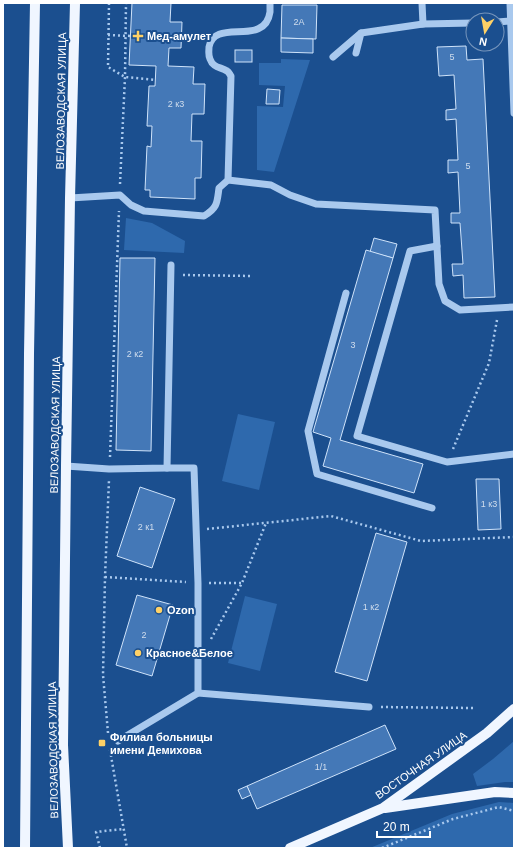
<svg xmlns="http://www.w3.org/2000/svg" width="517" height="851" viewBox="0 0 517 851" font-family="Helvetica,sans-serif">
<rect width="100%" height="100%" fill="#1b4f8f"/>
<!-- green -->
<g fill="#2e69ad">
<polygon points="281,59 310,60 274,172 257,170 257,106 283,107 285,86 259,85 259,63 281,63"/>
<polygon points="126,218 152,223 185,241 184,253 124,250"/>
<polygon points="238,414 275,422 259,490 222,481"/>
<polygon points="245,596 277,604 260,671 228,663"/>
<polygon points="514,741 514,782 505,782 477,786 473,774 493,759"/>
<polygon points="499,802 514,803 514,848 370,848 452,814"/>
</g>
<!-- building -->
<g fill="#4478b7" stroke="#cfe3fa">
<polygon points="132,3 171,3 170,22 182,22 181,48 169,48 168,66 194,67 193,84 205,84 204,114 192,114 191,141 202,141 201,178 195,178 195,199 150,197 150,190 145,190 147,146 151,147 152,126 147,126 149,86 155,86 156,66 129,65"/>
<polygon points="282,5 317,5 316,39 281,38"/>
<polygon points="281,38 313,39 313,53 281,52"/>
<polygon points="466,46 467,60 483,59 495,297 464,298 463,275 453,276 452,264 463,264 460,223 451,223 451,213 460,213 458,172 448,173 448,160 458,160 456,119 446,120 446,110 456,109 454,75 439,76 437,47"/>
<rect x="235" y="50" width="17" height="12"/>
<polygon points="267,89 280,90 279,104 266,104"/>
<polygon points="374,238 397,244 393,258 370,252"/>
<polygon points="366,250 393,258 340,440 423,464 414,493 323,466 331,438 313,432"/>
<polygon points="120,258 155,258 151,451 116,450"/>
<polygon points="476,479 499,479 501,529 478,530"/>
<polygon points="140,487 175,499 152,568 117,556"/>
<polygon points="376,533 407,542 367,681 335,672"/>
<polygon points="137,595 173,605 152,676 116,665"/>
<polygon points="385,725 396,749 257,809 247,786"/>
<polygon points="247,786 251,795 242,799 238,790"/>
</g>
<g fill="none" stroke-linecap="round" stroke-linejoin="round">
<!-- path -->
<g stroke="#a9c9ee" stroke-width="2.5" stroke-dasharray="2 3" stroke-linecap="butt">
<polyline points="109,3 108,67 125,77 156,80"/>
<polyline points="108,35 131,36"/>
<polyline points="120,184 125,77 126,3"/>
<polyline points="183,275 253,276"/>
<polyline points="453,449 489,363 497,320"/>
<polyline points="110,457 119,211"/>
<polyline points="207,529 331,516 421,541 514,537"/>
<polyline points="105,577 186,582"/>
<polyline points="209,583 242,583"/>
<polyline points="211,639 242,583 266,523"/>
<polyline points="381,707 473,708"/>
<polyline points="108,733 103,675 105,577 109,480"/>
<polyline points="110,750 127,848"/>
<polyline points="100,848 96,832 123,829"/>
<polyline points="382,848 453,819 499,807 514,811"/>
</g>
<!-- minor -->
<g stroke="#a9c9ee" stroke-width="7">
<polyline points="422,3 423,24"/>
<polyline points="510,3 514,113"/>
<polyline points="497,22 511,21"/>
<polyline points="356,53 361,33"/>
<polyline points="333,57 361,33 423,24 473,23"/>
<polyline points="228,180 271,185 290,195 316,204 435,210 439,284 445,301 460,310 514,307"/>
<path d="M70,198L120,195L131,205L144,211L204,216C218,208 217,202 219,188L228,180L231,76C230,75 229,72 227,71C221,67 213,68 210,59C208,55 209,51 209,47C214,17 265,48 270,12C270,9 270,6 270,3"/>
<polyline points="437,246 410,251 357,436 447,462 514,454"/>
<polyline points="346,293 308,431 317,474 432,508"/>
<polyline points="66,466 109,469 167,468 171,265"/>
<polyline points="198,693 369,707"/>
<polyline points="118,741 198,693 198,583 194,468 167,468"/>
</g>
<!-- major -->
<g stroke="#f0f6ff" stroke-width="10">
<polyline points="385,808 495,792 514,793"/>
<polyline points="25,848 29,354 35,3"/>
<polyline points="68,848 63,745 66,466 70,198 75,3"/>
<polyline points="290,848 383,808 487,733 514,709"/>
</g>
</g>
<!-- markers -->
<g fill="#ffd166" stroke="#1b4f8f" stroke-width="1.5">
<path d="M136 30h4v4h4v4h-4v4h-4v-4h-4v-4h4z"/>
<circle cx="159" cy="610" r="4"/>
<circle cx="138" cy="653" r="4"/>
<rect x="98" y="739" width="8" height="8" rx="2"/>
</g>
<g text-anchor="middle" stroke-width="4" stroke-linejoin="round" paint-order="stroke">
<!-- number labels -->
<g font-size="9" fill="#d0dded">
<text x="299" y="25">2А</text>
<text x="452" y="60">5</text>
<text x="176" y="107">2 к3</text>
<text x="468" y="169">5</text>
<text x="353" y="348">3</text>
<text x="135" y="357">2 к2</text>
<text x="489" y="507">1 к3</text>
<text x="146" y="530">2 к1</text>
<text x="371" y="610">1 к2</text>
<text x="144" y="638">2</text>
<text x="321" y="770">1/1</text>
</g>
<!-- poi labels -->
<g font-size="11" font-weight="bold" fill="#fff" stroke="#1b4f8f" text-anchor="start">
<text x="147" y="40">Мед-амулет</text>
<text x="167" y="614">Ozon</text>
<text x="146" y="657">Красное&amp;Белое</text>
<text x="110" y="741">Филиал больницы<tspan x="110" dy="13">имени Демихова</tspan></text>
</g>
<!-- street labels -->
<g font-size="11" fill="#fff" stroke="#1b4f8f">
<text transform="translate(61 101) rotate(-89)" y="4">ВЕЛОЗАВОДСКАЯ УЛИЦА</text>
<text transform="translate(55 425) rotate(-89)" y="4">ВЕЛОЗАВОДСКАЯ УЛИЦА</text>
<text transform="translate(53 750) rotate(-91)" y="4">ВЕЛОЗАВОДСКАЯ УЛИЦА</text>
<text transform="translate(421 765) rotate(-35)" y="4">ВОСТОЧНАЯ УЛИЦА</text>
</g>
</g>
<!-- border -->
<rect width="517" height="851" fill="none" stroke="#ffffff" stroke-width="8"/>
<!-- north arrow -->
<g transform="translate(485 32) rotate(191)"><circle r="19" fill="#1b4f8f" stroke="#7695bc"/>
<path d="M0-3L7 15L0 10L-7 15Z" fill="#ffd166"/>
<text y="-6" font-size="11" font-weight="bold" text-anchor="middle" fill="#ffffff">N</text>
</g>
<!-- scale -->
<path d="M377 831v6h53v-6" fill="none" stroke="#ffffff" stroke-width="2"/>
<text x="383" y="831" font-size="12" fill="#ffffff" stroke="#1b4f8f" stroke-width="3" paint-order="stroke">20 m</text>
</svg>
